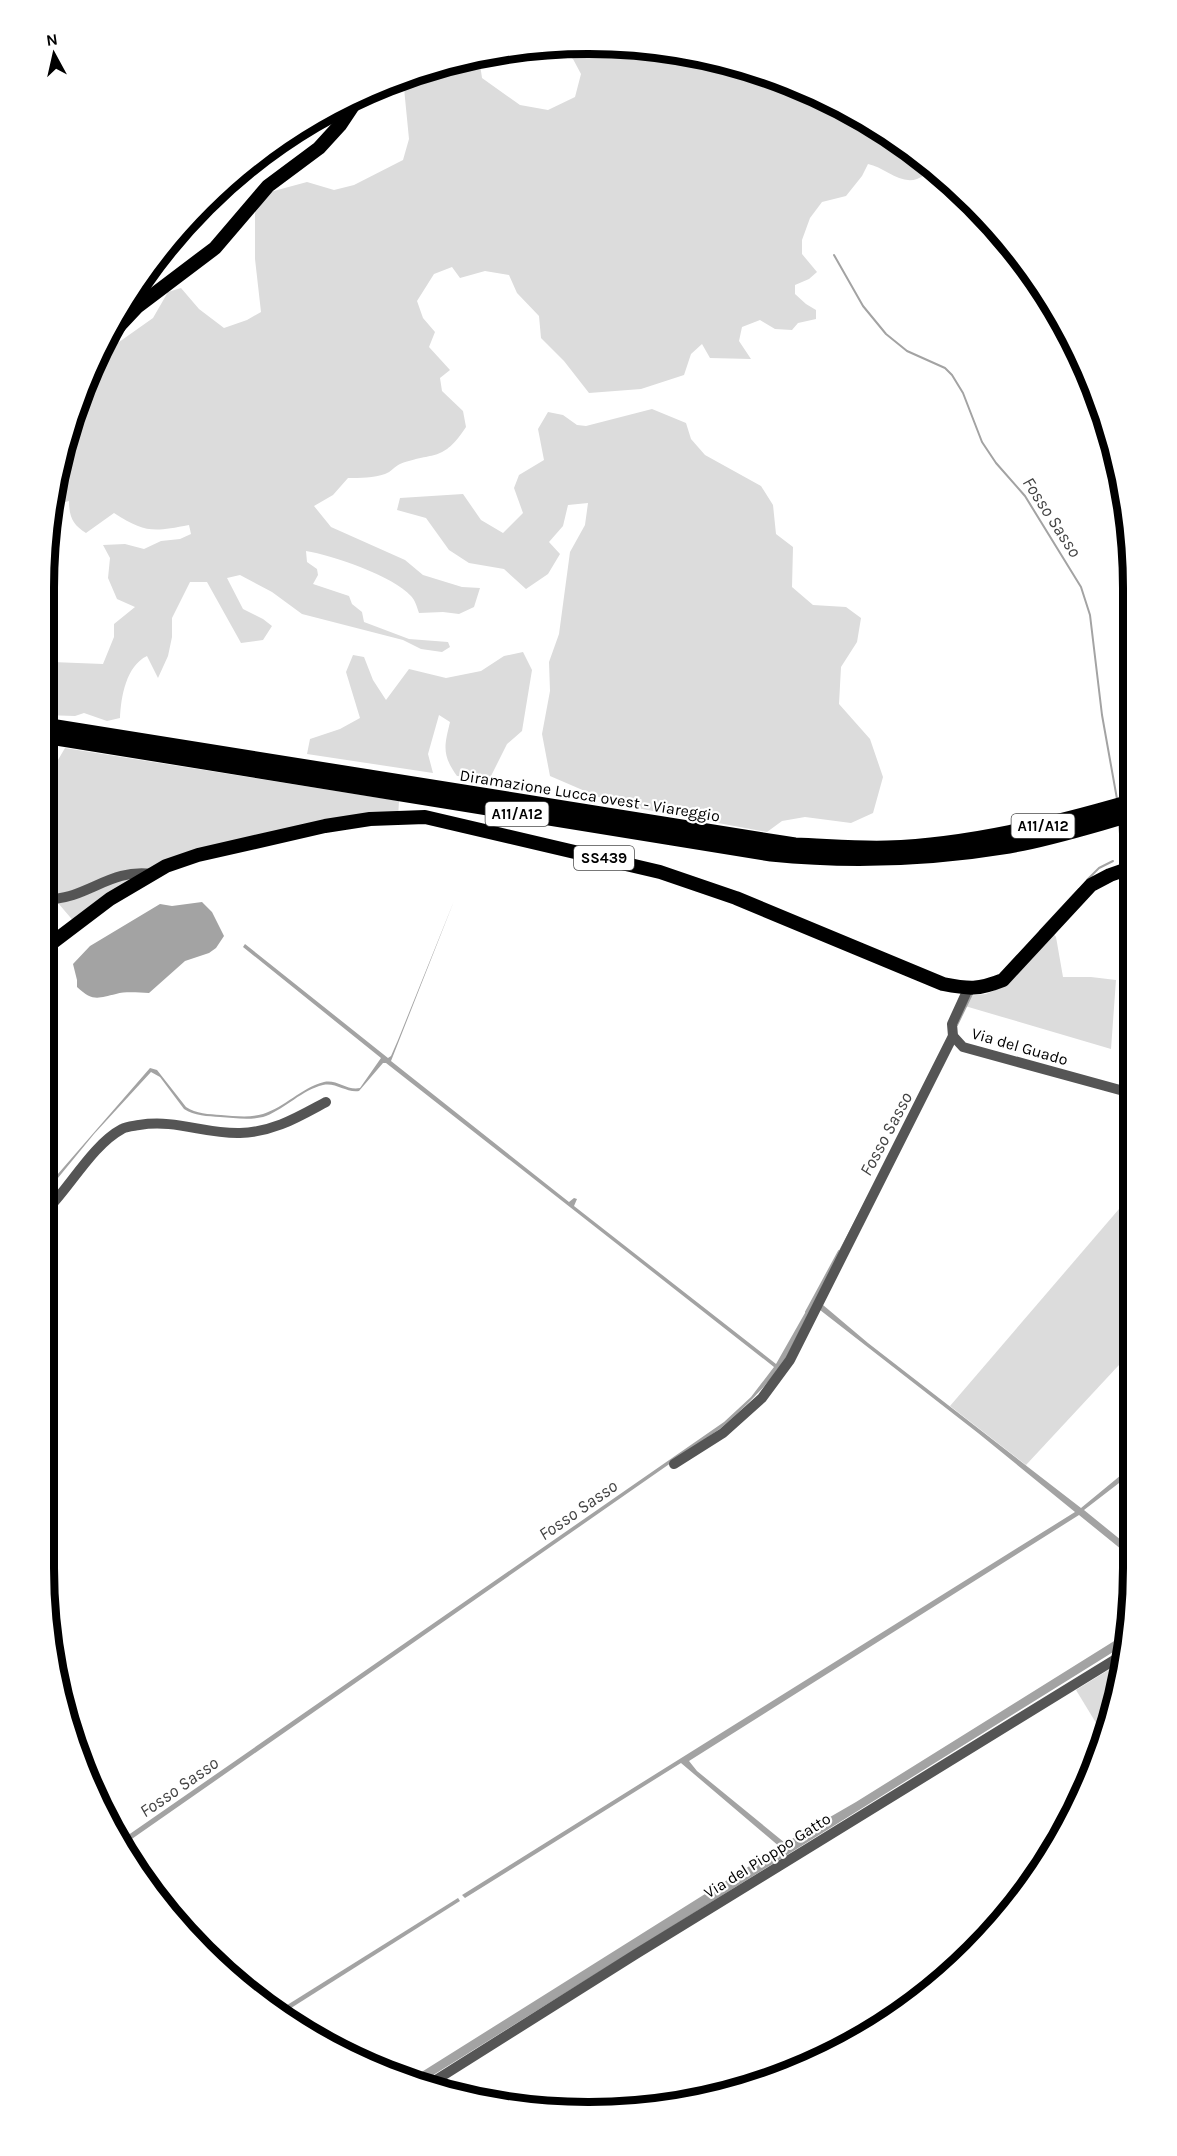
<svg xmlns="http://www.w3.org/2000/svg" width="1177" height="2156" viewBox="0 0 1177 2156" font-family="Karla,sans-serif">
<rect width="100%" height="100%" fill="#fff"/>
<!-- green -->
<g fill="#dcdcdc">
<path d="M551,45L659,48L763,72L861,116L933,168C928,172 923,177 917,179C900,185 884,167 868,164L862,176L846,196L822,202L810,218L802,240V254L817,272L809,279L795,285V294L806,304L816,310V319L798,323L792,330L775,329L760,320L742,327L739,341L751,359L710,358L702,344L691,354L684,375L641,389L589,393L564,361L541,338L539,316L517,293L509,275L485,271L460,278L452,267L434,274L417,301L423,318L435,332L429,347L450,370L440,378L442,391L463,411L466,427C442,463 435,451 400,464C395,466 391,472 385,474C374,478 360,478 348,478L333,495L314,506L331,527L405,560L423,575L462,587L480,588L474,607L459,614L443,612L419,613C417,607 415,600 411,596C393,576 332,555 306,551L307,562L317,569L318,575L313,584L349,596L352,604L362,612L364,622L409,639L448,642L450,647L442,652L421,649L403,640L302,614L272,592L240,575L227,578L243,609L263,619L272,626L263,640L241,643L207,582H190L172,618V637L168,656L158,678L147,656C126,666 121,697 120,718L107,721L84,713L75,716L44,715L45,683L50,677L52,662L103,664L114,637V624L135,607L117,599L108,578L110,558L103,545L125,544L144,549L161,541L180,539L191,534L189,525C153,532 145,533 114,513L86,533C73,525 69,517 69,501L61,503L58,509L52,507L56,486L63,477L60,463L62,447L90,380L112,347L153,318L168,292L181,288L199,309L224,328L247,320L261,312L255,259V213L270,192L307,182L334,190L354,185L403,160L409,139L404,88L412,75L447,62L479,57L482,78L520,105L548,110L575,97L581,74L573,59Z"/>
<polygon points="652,409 686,423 691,439 705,455 761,486 773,505 776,534 793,547 792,587 813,605 846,607 861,618 857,642 841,667 839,704 870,739 883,777 873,813 851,823 805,817 782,821 767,832 615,804 550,776 542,734 550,691 549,662 559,634 570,552 585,525 588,503 568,505 563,526 549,542 560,554 548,574 526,589 504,569 469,563 449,550 426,518 397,510 400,498 463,494 481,520 503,533 523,513 514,488 519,475 544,460 538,429 548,412 563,415 577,425 586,426"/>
<path d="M523,652L532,670L522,731L507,744L490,778L457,776C442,755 444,747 450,722L439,715L428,754L433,773L307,754L310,739L340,729L360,718L346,672L353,655L364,657L373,680L386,700L409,669L446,678L481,671L504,656Z"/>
<polygon points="65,748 399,801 398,818 198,855 76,924 58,903 44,914 44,784"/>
<polygon points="1053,933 1056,937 1063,977 1091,977 1116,980 1111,1049 965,1006 967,996 986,994 1007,985"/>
<polygon points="1131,1195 1132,1351 1026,1465 950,1406"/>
<polygon points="1123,1661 1115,1709 1104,1736 1076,1690"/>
</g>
<!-- water -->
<g fill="#a3a3a3">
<path d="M454,901L391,1061L569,1202L574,1198L577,1199L574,1206L776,1364L822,1283L874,1184L785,1360C767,1386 745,1407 721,1428L126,1843L124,1838L724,1422L751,1397L774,1367L386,1063H383L359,1091C346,1093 336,1082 323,1085C302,1090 286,1108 266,1116C251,1121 235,1118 220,1117C208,1116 194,1116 184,1109L160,1077L151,1072L94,1134L44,1195V1190L150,1068L157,1070L186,1107C196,1114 209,1114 221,1115C234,1116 250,1118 263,1114C285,1107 301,1088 324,1082C337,1079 347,1091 360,1088L381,1058L243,947L245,944L388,1058L391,1056L398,1040Z"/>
<path d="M202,902L212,912L224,936L216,948L209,953L185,961L149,993C139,993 127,991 116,994C98,998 93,1002 77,987V980L73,964L90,946L160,904L172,906Z"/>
<polygon points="823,1305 868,1343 1081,1508 1132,1466 1132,1473 1084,1510 1132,1549 1132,1558 1079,1515 689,1761 697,1771 785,1843 856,1802 1127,1633 1126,1644 422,2082 412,2078 780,1847 681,1763 465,1898 462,1895 1075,1512 978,1433 820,1310"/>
<polygon points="458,1898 460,1901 280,2015 276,2012"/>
</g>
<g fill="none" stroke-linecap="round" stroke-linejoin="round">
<!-- stream -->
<g stroke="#a3a3a3" stroke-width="2">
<polyline points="834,255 863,306 886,334 907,351 945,368 952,375 963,393 982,442 996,463 1025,496 1081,587 1090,615 1102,715 1117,799"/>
<polyline points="1119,823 1122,856"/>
<polyline points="1087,880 1099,868 1113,861"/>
<polyline points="1040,931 1079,889"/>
<polyline points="957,1025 973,992"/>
<polyline points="806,1312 839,1251"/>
</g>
<!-- minor -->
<g stroke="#555" stroke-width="10">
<path d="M44,901C54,899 64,898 73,895C102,885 119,870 152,874"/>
<polyline points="968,989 952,1024 953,1036 963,1047 1131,1093"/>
<path d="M44,1213C69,1189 92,1145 122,1129C127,1126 134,1126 139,1125C176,1119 205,1134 240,1133C274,1132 298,1117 326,1102"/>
<polyline points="674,1464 723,1433 762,1398 790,1360 953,1036"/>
<polyline points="428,2085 636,1954 1124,1654"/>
</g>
<!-- major -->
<g stroke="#000" stroke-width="14">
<polyline points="107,339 137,307 215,248 268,186 319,148 340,125 360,95"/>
<path d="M44,949L110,899L166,866L198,855L325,826L370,819L425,817L660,872L736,898L943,984C969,989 978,990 1003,980L1091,885L1110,875L1130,868"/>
</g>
<!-- highway -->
<g stroke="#000" stroke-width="15">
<path d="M44,725L795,845C826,846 857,849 887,848C970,845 1050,825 1130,802"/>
<path d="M44,736L771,854C850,862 930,859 1009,846C1050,839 1090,826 1130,815"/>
</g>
</g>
<g text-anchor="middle" stroke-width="4.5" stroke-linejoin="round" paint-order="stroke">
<!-- shield labels -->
<g fill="#fff" stroke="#4c4c4c" stroke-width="1.5">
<rect x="485.5" y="802" width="63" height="24" rx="4.5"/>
<rect x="1011.5" y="814" width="63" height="24" rx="4.5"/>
<rect x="574" y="846" width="60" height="24" rx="4.5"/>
</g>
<g font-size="15" font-weight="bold" fill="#000">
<text x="517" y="819">A11/A12</text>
<text x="1043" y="831">A11/A12</text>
<text x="604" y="863">SS439</text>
</g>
<!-- street labels -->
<g font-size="16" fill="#000" stroke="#fff">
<text transform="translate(590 795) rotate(9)" y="6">Diramazione Lucca ovest - Viareggio</text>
<text transform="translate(1020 1046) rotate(16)" y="6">Via del Guado</text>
<text transform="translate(767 1855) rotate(-32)" y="6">Via del Pioppo Gatto</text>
</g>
<!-- water labels -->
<g font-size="18" font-style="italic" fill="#444" stroke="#fff">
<text transform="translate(1052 517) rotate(57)" y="6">Fosso Sasso</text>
<text transform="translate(886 1134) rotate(-62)" y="6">Fosso Sasso</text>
<text transform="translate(578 1510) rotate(-35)" y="6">Fosso Sasso</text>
<text transform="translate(179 1787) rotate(-35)" y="6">Fosso Sasso</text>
</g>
</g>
<!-- crop -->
<path d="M0 0H1177V2156H0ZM588 54H589A534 534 0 0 1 1123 588V1568A534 534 0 0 1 589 2102H588A534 534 0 0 1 54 1568V588A534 534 0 0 1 588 54Z" fill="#fff" fill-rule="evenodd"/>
<path fill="none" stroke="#000" stroke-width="8" d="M588 54H589A534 534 0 0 1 1123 588V1568A534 534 0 0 1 589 2102H588A534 534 0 0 1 54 1568V588A534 534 0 0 1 588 54Z"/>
<!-- north arrow -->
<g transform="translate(54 54) rotate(352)" stroke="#ffffff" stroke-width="4.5" paint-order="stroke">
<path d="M0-4.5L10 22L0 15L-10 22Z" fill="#000000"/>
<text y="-9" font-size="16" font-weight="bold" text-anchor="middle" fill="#000000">N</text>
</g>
</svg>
